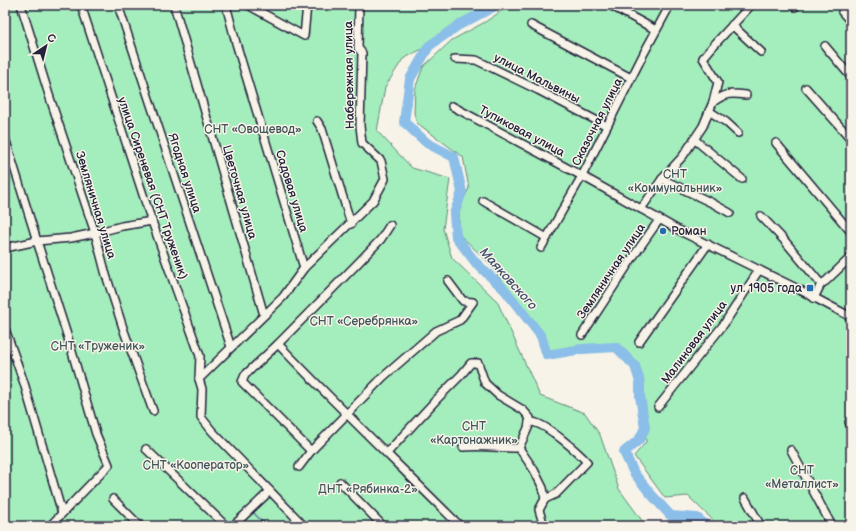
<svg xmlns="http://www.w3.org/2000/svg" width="856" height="531" viewBox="0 0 856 531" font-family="'Balsamiq Sans',sans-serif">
<rect width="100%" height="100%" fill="#f7f3e8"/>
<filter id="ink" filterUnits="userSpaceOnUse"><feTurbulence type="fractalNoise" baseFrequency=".025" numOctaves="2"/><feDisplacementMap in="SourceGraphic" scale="8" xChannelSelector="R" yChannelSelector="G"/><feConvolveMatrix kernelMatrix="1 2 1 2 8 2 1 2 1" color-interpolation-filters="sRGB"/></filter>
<g filter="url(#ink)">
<!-- green -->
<g fill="#a4edbc" stroke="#63887c">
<polygon points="5,5 492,5 467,17 449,32 424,48 403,59 385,87 377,131 412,168 450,179 443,229 452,258 497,301 540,396 585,413 600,435 619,489 646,526 5,526"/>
<polygon points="514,5 851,5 851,526 719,526 688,496 665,498 634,456 646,442 640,382 635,366 616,347 547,355 540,335 489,263 459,234 459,209 469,188 463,157 417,123 414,113 415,89 423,67 452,40 485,22 509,6"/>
</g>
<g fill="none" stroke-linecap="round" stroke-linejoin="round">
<!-- stream -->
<polyline stroke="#6180a3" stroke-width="1.5" points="252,511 265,525"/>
<!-- river -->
<polyline stroke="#8bbee8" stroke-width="10" points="497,5 459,25 429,46 410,79 404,122 427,143 454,157 462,192 454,214 456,237 476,263 504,289 541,336 547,355 582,349 616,347 635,366 640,382 640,396 645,428 639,440 624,452 634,473 650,493 671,516 697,518 707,526"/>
<defs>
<g id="minor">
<polyline points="21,5 49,95 95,233 106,275 124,331 153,411"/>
<polyline points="81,5 149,213 200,356 199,379 202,389 201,417 212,431 304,526"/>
<polyline points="118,5 231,347"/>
<polyline points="174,5 264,315"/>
<polyline points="226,5 236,43 304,268"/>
<polyline points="248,5 304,36 307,5"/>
<polyline points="610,5 656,30"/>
<polyline points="793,5 795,7"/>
<polyline points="842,12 851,22"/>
<polyline points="531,25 631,78"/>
<polyline points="732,25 761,52"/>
<polyline points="825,46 851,77"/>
<polyline points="455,59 476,60 538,90 607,126"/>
<polyline points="806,88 851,139"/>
<path d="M713,102C726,93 730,93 746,95"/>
<polyline points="452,106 582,176 684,233 800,290 851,317"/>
<polyline points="709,111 726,122 738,133"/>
<polyline points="317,121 322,129 351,224"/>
<polyline points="5,138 37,241 68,338 96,434 109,465 50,526"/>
<polyline points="694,139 742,179"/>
<polyline points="776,143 851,232"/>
<polyline points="662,179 712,203 730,213"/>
<polyline points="483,201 547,238"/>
<polyline points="641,209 662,179 683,156 703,126 713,102 718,82 703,58 714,45 751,5"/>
<polyline points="761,216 784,240 821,284"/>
<polyline points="5,248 37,241 71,238 95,233 122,226 152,221"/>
<polyline points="541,248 582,176 644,53 670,5"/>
<polyline points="814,298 821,284 826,281 851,257"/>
<polyline points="5,329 24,383 62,513"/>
<polyline points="582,335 633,257 659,220"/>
<polyline points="639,342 708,244"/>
<path d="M278,344C337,406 399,465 460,526"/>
<polyline points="199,379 283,297 304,268 373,201 385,179 381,161 362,143 360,126 362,53 358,48 359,5"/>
<polyline points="658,407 724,324 759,270"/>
<path d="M529,422C532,422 534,422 536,423C548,426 578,452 587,462L556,494L545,499"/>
<polyline points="849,422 851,426"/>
<polyline points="519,448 534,470 543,488 545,499 539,510 544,526"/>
<polyline points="146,449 226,526"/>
<polyline points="791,450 832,526"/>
<polyline points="311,451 242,382 245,375 278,344 359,262 381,239 390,225"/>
<path d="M387,453L436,400L461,375L471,363H478L485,383L498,395L523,410L530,418L528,428L519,448C500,448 482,445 463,447"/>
<polyline points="299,467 311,451 383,377 436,331 460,320 473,302 463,301 448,281"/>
<polyline points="340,482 383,526"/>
<polyline points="745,498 761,526"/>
<polyline points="113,499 140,526"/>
<polyline points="5,524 6,526"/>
<polyline points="233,526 270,491"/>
</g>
</defs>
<!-- minor casing -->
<use href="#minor" stroke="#22223b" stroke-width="10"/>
<!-- minor -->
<use href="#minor" stroke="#f7f3e8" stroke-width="7"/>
</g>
</g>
<!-- markers -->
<g fill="#1f6fb2" stroke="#f7f3e8" stroke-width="1.5">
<circle cx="663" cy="231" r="4"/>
<rect x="806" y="284" width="8" height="8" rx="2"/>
</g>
<g text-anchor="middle" stroke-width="3" stroke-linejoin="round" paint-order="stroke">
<!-- street labels -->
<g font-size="12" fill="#22223b" stroke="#f7f3e8">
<text transform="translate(349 75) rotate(-91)" y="4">Набережная улица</text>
<text transform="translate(537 78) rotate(27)" y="4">улица Мальвины</text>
<text transform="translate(597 122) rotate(-63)" y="4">Сказочная улица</text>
<text transform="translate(522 131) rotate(28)" y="4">Тупиковая улица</text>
<text transform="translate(185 173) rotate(72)" y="4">Ягодная улица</text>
<text transform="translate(153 188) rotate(71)" y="4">улица Сиреневая (СНТ Труженик)</text>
<text transform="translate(292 191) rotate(73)" y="4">Садовая улица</text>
<text transform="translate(240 192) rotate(74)" y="4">Цветочная улица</text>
<text transform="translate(96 205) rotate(73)" y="4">Земляничная улица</text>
<text transform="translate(611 271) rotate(-56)" y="4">Земляничная улица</text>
<text transform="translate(694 342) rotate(-53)" y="4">Малиновая улица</text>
</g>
<!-- park labels -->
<g font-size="12" fill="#42555b" stroke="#f7f3e8">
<text x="253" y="133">СНТ «Овощевод»</text>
<text x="675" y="178">СНТ<tspan x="675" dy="14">«Коммунальник»</tspan></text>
<text x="364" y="325">СНТ «Серебрянка»</text>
<text x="98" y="350">СНТ «Труженик»</text>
<text x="474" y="430">СНТ<tspan x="474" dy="14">«Картонажник»</tspan></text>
<text x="196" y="469">СНТ «Кооператор»</text>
<text x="802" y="474">СНТ<tspan x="802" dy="14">«Металлист»</tspan></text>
<text x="368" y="493">ДНТ «Рябинка-2»</text>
</g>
<!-- poi labels -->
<g font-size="12" fill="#22223b" stroke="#f7f3e8" text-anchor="start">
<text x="671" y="235">Роман</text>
<text x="802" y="292" text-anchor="end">ул. 1905 года</text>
</g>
<!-- water labels -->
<g font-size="13" font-style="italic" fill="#42516f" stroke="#f7f3e8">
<text transform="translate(509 278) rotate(48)" y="5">Маяковского</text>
</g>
</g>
<!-- margin -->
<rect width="856" height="531" fill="none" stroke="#f7f3e8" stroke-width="20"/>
<rect x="10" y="10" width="836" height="511" fill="none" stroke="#22223b" stroke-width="1.5" filter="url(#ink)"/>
<!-- north arrow -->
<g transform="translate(46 46) rotate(35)" stroke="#f7f3e8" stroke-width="3" paint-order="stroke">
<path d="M0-3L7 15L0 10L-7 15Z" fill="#22223b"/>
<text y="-6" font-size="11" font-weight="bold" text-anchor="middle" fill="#22223b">С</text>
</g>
</svg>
